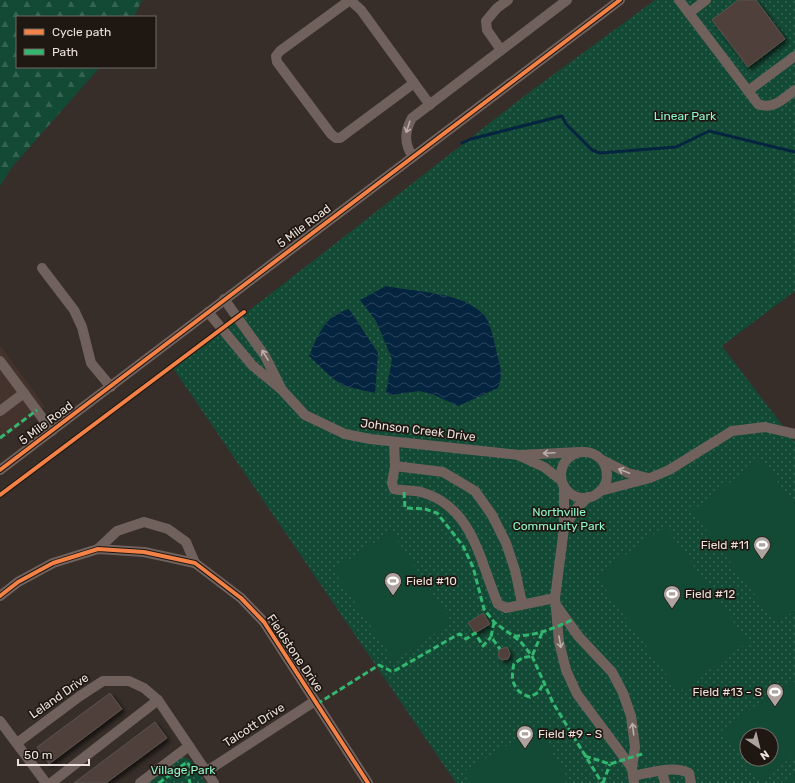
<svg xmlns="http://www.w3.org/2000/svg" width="795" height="783" viewBox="0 0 795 783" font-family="Rubik,sans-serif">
<defs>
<pattern id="forest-firs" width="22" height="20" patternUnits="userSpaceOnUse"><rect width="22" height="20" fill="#134a36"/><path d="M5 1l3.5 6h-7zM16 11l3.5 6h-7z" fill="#366452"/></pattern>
<pattern id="park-dots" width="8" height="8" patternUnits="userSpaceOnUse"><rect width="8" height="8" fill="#134a36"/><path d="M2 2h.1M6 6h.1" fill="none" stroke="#366452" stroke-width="1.8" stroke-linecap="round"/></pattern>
<pattern id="water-waves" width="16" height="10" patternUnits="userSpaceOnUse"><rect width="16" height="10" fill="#05243f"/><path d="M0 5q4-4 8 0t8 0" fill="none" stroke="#2a445a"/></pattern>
<filter id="shadow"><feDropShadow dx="3" dy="3" stdDeviation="2" flood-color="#0009"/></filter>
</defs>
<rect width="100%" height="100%" fill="#372e29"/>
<!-- commercial -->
<polygon fill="#44332c" points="0,345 45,407 0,441"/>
<!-- forest -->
<polygon fill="url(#forest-firs)" points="0,0 142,0 134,17 17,17 17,67 100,67 12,167 0,186"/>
<!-- park -->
<g fill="url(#park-dots)" fill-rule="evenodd">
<path d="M655,0H795V291L722,346L795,442V783H456L173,368L268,296L527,94ZM747,735H771V759H747Z"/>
<path d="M183,757C195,759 200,774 206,783H146L178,759Z"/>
</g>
<!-- garden -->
<g fill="#134a36" fill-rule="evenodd">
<polygon points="761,459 795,505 795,610 777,624 692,511"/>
<polygon points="665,526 748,642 679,692 596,576"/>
<polygon points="391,531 452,622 394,661 333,570"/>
<path d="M792,679L795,683V755L760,781L722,730ZM747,735H771V759H747Z"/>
<polygon points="537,727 569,780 565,783 470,783 463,772"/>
<polygon points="795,773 795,783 781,783"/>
</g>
<!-- water -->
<g fill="url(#water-waves)">
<path d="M386,286C414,292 464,292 484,315C490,322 494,340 496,349C499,364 504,373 498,388L458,406L432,394L419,391L390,395L386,392L392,359L376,321L360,300Z"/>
<path d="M349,309L378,353L375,393L344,386L331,377L309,356C319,334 324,316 349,309Z"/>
</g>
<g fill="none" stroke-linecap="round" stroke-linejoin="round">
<!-- stream -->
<polyline stroke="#05243f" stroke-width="3" points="462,143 471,139 562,116 566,124 592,150 600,153 676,147 709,131 795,152"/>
</g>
<!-- building -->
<g fill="#50413a" stroke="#5b524e" filter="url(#shadow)">
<polygon points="738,0 756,0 785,39 748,67 712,20"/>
<polygon points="483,613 490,624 475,633 468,623"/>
<polygon points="507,647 510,654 508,659 501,660 498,655 500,649"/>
<polygon points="110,693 122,709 49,764 37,747"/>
<polygon points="155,722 167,738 106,783 74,783"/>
</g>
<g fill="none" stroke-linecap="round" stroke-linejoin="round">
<!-- minor -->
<g stroke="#71615d" stroke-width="10">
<polyline points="350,0 280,51 276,56 277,62 331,134 336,138 340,138 414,83"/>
<polyline points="350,0 361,10 430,105"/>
<path d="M679,0L758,104C773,110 783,99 795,90"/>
<polyline points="689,13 706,0"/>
<polyline points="501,50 487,30 486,21 497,8 508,0"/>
<polyline points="748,91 795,56"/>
<path d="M413,157C404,144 404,132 412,118L567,0"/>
<polyline points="42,268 74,310 82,327 91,363 111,387"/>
<polyline points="224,299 265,356 281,388"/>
<polyline points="208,312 252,365 282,390 305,415 345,434 370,439 519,455 580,452"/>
<polyline points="0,361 52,431"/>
<polyline points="0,411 24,393"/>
<path d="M394,442L395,466L392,483L394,489C403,491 412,490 421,492C473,506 480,562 498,604L506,608L555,598"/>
<circle cx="584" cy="475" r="23"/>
<polyline points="520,456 544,467 561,480"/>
<polyline points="602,460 628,473 648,478"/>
<polyline points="395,466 443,472 475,491 492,515 506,543 515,570 522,603"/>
<polyline points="0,470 620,0"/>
<polyline points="564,486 564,528 555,598 559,642 566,670 577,694 632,768"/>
<polyline points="600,491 650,478 669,470 732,431 765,427 795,434"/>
<polyline points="564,528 576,509 588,497"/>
<polyline points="98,549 117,531 144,522 168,529 186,542 195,563"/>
<polyline points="0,596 18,582 53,563 98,549 144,552 195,563 241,598 264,622 368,783"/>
<polyline points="556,605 579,637 612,672 623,693 631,716 635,747 632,768 634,783"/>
<polyline points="0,721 46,783"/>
<polyline points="17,743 80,696 103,681 129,681 144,688 158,700 214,783"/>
<polyline points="207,771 315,701"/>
<polyline points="662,771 665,783"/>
<path d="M633,776C650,773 673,765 689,773L691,783"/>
<polyline points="51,783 158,700"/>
<polyline points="140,783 189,746"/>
</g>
<!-- quiet -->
<g stroke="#33b770" stroke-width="3" stroke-dasharray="6 3" stroke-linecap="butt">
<polyline points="0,438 37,410"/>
<polyline points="404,492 405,508 425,509 437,513 463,546 473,567 484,609 494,622 520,641 532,656 553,703 602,783"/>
<polyline points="494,622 491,637 500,649"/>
<path d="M542,633L532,656L522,658L514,664C510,679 513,692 530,697L539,692L543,684"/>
<path d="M514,636C536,636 555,628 574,619"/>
<polyline points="317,704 379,665 391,671 396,670 457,635 460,634 466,639 475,633 483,646 491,637"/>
<polyline points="585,756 610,764 642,754"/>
<polyline points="159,783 187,762 191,768 188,775 190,783"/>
<polyline points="603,783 610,764"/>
</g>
<defs>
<g id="cycleway">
<polyline points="0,470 620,0"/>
<polyline points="0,495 244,312"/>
<polyline points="0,596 18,582 53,563 98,549 144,552 195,563 241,598 264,622 368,783"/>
</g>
</defs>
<!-- cycleway casing -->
<use href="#cycleway" stroke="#1f1712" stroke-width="6"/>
<!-- cycleway -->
<use href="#cycleway" stroke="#f48246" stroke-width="4"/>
</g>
<!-- one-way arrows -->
<defs><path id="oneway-shaft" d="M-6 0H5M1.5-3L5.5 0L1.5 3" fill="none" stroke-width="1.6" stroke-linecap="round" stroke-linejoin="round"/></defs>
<g stroke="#bbaea9">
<use href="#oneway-shaft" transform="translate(408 127) rotate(108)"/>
<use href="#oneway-shaft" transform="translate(265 355) rotate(-121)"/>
<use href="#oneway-shaft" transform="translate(549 453) rotate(177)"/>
<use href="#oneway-shaft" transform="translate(624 471) rotate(-159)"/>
<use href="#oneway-shaft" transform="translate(560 642) rotate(80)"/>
<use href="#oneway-shaft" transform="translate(633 729) rotate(-97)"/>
</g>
<!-- icons -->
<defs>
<symbol id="stadium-pin" viewBox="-11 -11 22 30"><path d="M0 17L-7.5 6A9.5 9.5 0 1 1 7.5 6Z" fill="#ada29d" stroke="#1f1712"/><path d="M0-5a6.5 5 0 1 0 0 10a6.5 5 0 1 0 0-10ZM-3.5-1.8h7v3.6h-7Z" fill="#fff"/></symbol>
</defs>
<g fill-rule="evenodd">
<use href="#stadium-pin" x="752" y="535" width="20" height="27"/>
<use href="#stadium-pin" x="383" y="571" width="20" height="27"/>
<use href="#stadium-pin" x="662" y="584" width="20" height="27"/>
<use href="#stadium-pin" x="765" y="682" width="20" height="27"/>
<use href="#stadium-pin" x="515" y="724" width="20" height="27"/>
</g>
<g text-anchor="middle" stroke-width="3.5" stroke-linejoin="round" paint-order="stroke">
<!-- park labels -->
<g font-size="12" fill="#8ff8cb" stroke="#1f1712">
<text x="685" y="120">Linear Park</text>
<text x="559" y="516">Northville<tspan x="559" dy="14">Community Park</tspan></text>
<text x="183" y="774">Village Park</text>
</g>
<!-- street labels -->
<g font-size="12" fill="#ede1db" stroke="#1f1712">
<text transform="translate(304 226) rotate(-37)" y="4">5 Mile Road</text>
<text transform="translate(46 423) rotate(-37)" y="4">5 Mile Road</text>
<text transform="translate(418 430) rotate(7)" y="4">Johnson Creek Drive</text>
<text transform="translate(295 653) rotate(56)" y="4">Fieldstone Drive</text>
<text transform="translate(59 696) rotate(-35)" y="4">Leland Drive</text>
<text transform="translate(254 725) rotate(-33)" y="4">Talcott Drive</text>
</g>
<!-- poi labels -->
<g font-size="12" fill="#ede1db" stroke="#1f1712" text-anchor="start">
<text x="749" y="549" text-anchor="end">Field #11</text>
<text x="406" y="585">Field #10</text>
<text x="685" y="598">Field #12</text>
<text x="762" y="696" text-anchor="end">Field #13 - S</text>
<text x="538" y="738">Field #9 - S</text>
</g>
</g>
<!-- legend -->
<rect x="16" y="16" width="140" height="52" fill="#1f1712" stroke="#716862"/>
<rect x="24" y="29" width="20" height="6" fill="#f48246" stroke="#716862"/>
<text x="52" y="36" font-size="12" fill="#ede1db">Cycle path</text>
<rect x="24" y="49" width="20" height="6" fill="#33b770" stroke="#716862"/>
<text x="52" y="56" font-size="12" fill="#ede1db">Path</text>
<!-- north arrow -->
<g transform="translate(759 747) rotate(145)"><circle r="19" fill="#1f1712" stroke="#716862"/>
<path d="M0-3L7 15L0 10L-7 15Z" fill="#ada29d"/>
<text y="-6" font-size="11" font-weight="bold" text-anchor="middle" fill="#ede1db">N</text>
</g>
<!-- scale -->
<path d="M18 759v6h71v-6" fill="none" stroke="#ede1db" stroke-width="2"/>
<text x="24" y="759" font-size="12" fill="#ede1db" stroke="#1f1712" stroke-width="3" paint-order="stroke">50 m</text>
</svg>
